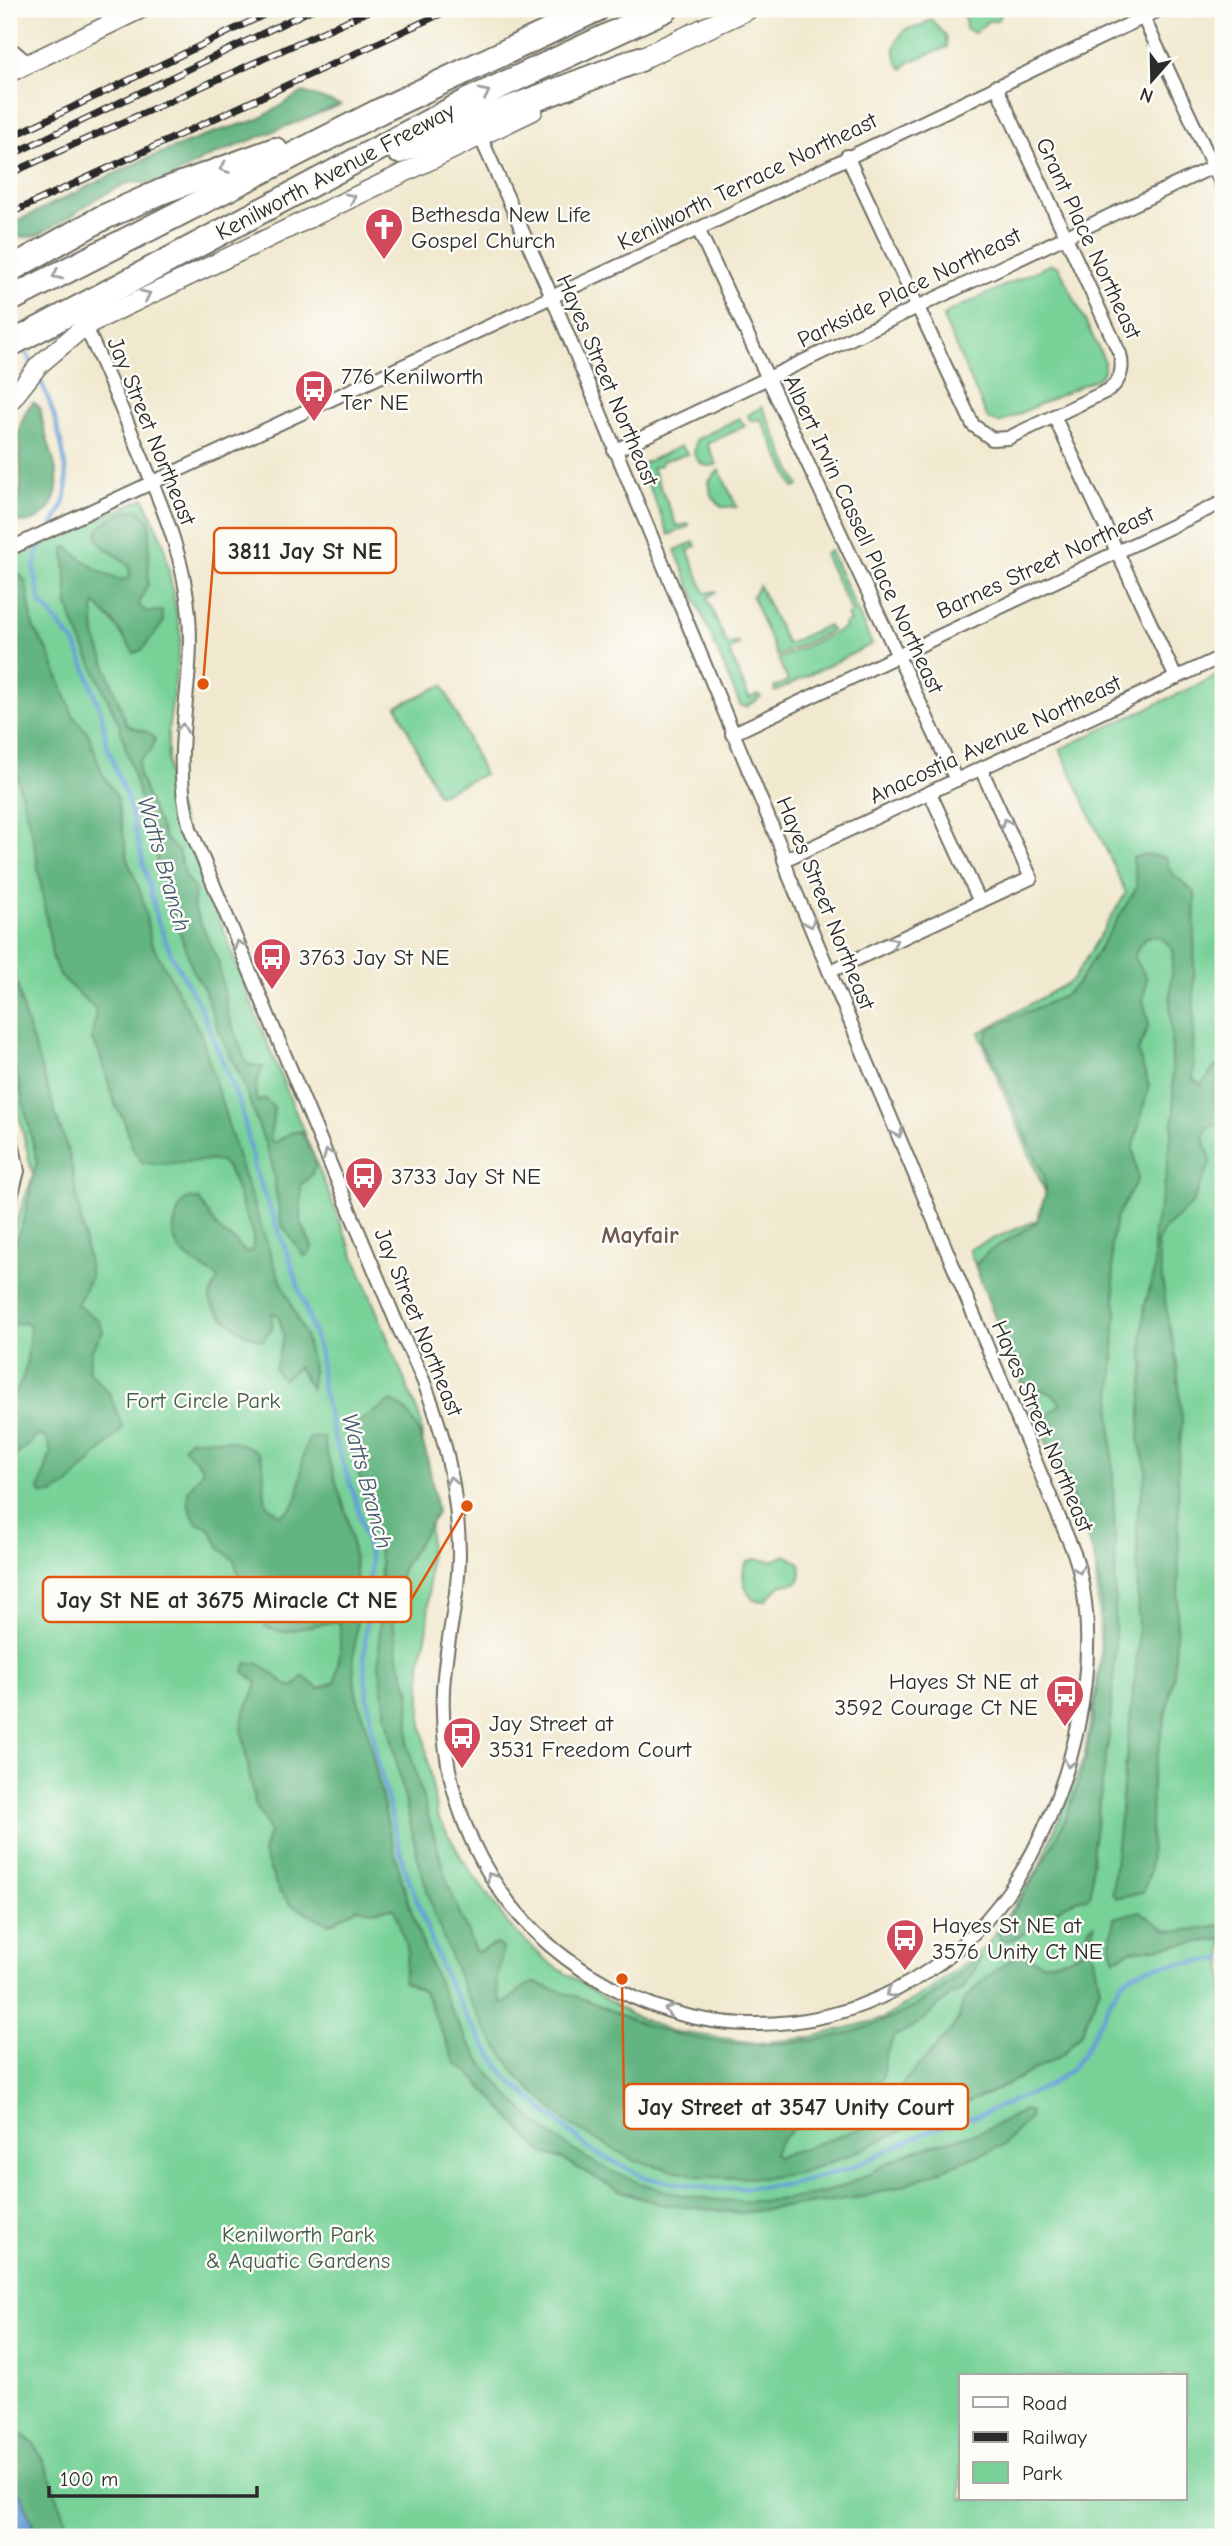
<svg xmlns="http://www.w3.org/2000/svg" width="1232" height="2546" viewBox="0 0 1232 2546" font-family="'Comic Neue',sans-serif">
<rect width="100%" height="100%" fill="#fdfcf7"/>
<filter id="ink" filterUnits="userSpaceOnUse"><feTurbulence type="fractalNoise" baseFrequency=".0143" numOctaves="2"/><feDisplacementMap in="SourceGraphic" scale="14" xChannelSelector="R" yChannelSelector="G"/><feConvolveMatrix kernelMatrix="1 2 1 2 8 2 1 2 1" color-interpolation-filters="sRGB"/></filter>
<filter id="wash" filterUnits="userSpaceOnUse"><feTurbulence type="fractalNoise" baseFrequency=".00686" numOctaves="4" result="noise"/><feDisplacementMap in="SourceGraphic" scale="28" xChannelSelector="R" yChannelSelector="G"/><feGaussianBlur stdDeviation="1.57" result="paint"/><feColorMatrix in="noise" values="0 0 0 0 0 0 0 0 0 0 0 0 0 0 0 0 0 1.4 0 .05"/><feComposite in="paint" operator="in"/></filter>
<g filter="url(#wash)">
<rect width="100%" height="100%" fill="#f1e9cf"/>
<!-- green -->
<g fill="#78d298" stroke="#527e62" stroke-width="2" fill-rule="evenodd">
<polygon points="955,9 995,9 1001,16 996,21 988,21 975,33 966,29 965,18"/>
<path d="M931,19L946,36L947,47L909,62L903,69C890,55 894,41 906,29L919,27Z"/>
<polygon points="1051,264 1059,267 1104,360 1104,371 1100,377 999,423 988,419 943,318 948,312"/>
<polygon points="762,407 763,408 799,486 794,488 761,419 751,421 748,415"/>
<path d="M739,418L745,426L707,444L717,464C707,469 699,464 694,454L696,440Z"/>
<polygon points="681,446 688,454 662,461 661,465 652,468 677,526 689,524 688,527 669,535 640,465"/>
<polygon points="719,470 737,507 722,507 711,495 709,481"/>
<path d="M144,498L164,545L181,637L168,732V783L256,1015L420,1418L430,1517L428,1627L421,1660V1718L437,1815L463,1860L509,1925L545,1960L631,2015L671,2031L756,2043L808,2038L882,2019L930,1990L986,1947L1040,1866L1084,1758L1101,1656L1095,1555L1026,1396L969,1249L1054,1213L979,1033L1073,980L1126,893L1060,749L1223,673V2537H37L23,2499L9,2474V1241L33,1176L9,1071V560ZM961,2376H1185V2499H961Z"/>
<polygon points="694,542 696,546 688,551 705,593 717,591 707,598 727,645 737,642 739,644 729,651 749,698 758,695 761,697 746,707 740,705 675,550"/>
<polygon points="830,551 872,644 775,692 774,687 788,681 778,659 845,628 844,624 850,621 847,615 852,613 824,554"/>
<polygon points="759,586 787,644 828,625 831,631 777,656 752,596"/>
<polygon points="443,685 484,774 438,795 397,706"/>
<path d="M786,1555L800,1563L801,1575L798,1582L780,1586L765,1601L753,1600C745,1589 739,1575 747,1562L755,1559L772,1561Z"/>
</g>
<!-- forest -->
<g fill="#62b480" stroke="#467056" stroke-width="2">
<polygon points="303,92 340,105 206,158 171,178 152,184 130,182 95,199 73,215 36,236 9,238 9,225 143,160 218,131 257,120"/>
<path d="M33,402L41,409C41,443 75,481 45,513C34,524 25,524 11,520L9,516C13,508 19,499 20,491C25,458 8,430 33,402Z"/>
<path d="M138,509L149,520L150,528L148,584L138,605L147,612L162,611L163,623L142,650L134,653L113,622L96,604L93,607L95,635L126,723C135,732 148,727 155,739L151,751L139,761V775L149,802L166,840L178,851L186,878L195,890L193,906L218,961L228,1015L247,1064L263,1067C258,1078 252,1091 258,1102L264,1098L274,1108L270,1139L275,1143L290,1133L301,1131C313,1157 326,1164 301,1185V1222L312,1247L309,1254L304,1256L281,1224L271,1160L241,1078L219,1032L204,989L193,971L168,899L119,724L75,627L68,605L64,548L68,547C79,558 117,588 130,577L129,566C121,557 110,553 102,545C83,526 126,510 138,509Z"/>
<path d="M19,574L26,582L33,627L48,651L73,715L89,735L102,773L117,797L128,861L142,896L151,942L201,1034L240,1164L275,1267L305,1335L313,1368L311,1389L298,1367L283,1380L275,1369L284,1335L278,1315L272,1313V1328L263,1340C250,1339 212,1313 210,1299C210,1293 216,1284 218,1278C198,1263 166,1253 175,1222C178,1212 179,1205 187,1198L199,1200L219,1230L234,1240L246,1253L252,1251C257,1237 248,1223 243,1209C238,1196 234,1173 223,1164C212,1154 163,1169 142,1162L133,1149L123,1118L116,1107L99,1052L92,1040L96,1010L61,977L53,960L34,842L9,747V664L14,659L18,641L9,637V576Z"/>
<path d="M1145,854L1166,858L1171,872L1195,893L1193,1079L1201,1085L1216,1066H1223V1117L1220,1124L1206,1128L1204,1138L1211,1162L1191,1205L1166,1227L1157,1243L1168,1320L1176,1354L1182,1423L1178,1464L1179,1576L1174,1675L1152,1779L1150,1871L1143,1892L1116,1898L1112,1893L1138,1647L1137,1514L1147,1470L1139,1442L1144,1367L1142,1337L1145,1305L1154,1274V1230L1165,1182L1174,1115L1170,1004L1173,949C1155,928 1141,934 1134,959L1147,978L1143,1000L1149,1024L1138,1052L1149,1086L1133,1148L1138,1179L1116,1218L1111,1245L1116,1309L1111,1418L1115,1544V1656L1109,1736L1093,1846L1091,1892L1088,1898C1056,1898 1025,1946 1000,1940L998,1931C1064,1844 1092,1772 1100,1663C1103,1628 1104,1592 1094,1557C1081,1513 1060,1472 1041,1430L1043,1419L1061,1403L1052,1394L1024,1384L1006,1347L975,1265L989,1251L1036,1223L1046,1192L1044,1176L985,1041L988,1031L995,1026L1064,996L1078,983L1137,887L1133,858Z"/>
<path d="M9,949L25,1018L70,1158L91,1276L77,1305L98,1320L103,1331L92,1350L88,1370L109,1393L123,1428L68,1485L53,1494H41L39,1490L51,1452L46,1438L38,1435L9,1462V1398C27,1388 29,1346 30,1327L25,1323L9,1324V1258L24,1219L37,1161L11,1051Z"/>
<path d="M391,1401C425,1412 432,1482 437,1513L402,1569L392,1611L398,1657L410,1692L408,1746L447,1881L474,1949L478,1952L497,1944L503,1949L496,1982L501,2003C516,2000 521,1983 536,1983C553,1990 570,1994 586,2000C614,2011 641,2026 670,2033C776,2058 897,2042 975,1959L982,1957L962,1991L951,1995L919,2023L894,2037C887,2048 883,2063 883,2077C876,2085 868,2093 859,2098C832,2113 784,2121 774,2154L777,2157L886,2120L896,2110L901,2085L948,2034L959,2018L963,2001L988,1976L1020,1954L1042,1963L1069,1958L1082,1951L1089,1927L1094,1924L1093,1953L1100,1988L1081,2033L1063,2055L988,2094L941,2112L848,2156L799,2173L763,2178L703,2177L635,2161L570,2125L519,2078L487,2031L464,1990L433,1912L417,1854L386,1714L379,1663L381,1563L352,1447L354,1439L346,1430Z"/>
<path d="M323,1437C328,1462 337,1485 345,1509C352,1532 354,1560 357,1584C361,1619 349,1655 356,1692C359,1706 365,1720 368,1734C389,1835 411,1939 461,2029C533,2159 676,2226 820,2193C854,2186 881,2164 912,2152C932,2144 953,2140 973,2134C991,2128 1008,2118 1025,2110L1030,2112V2117L1004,2145L899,2187L862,2197L740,2213L659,2204L616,2189L562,2159L541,2152L468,2071L456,2064L424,1991L403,1981L408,1953L394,1908L372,1911L358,1908L329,1924L291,1905L278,1889L263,1853L269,1832C265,1821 259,1813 255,1803C253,1798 241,1728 242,1723C243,1709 254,1697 257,1683L244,1671L247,1663H258L289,1686H295L303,1676L319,1689L335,1682L340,1652V1624L336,1621L284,1632L266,1627L240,1579L234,1560L221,1549L209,1528L196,1523L188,1504V1490L202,1472V1467L183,1447L189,1440C207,1437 257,1439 262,1461C266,1476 262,1491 267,1505L280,1515C310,1505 294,1461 310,1438Z"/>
<polygon points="1140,1911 1166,1930 1180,1931 1223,1925 1223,1939 1131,1951 1115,1959 1110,1945 1114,1918"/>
<polygon points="9,2424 34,2444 47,2468 72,2537 37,2537 23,2499 9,2474"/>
</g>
<!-- water -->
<polygon fill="#67a0d6" stroke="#496680" stroke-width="2" points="9,2474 23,2499 37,2537 9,2537"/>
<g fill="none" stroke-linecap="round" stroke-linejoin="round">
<!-- stream -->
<g stroke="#67a0d6" stroke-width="4.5">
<polyline points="9,320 15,332"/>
<polyline points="23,346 33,366"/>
<path d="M37,374C52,401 70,464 66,495C64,506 58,515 53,525"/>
<polyline points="47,536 38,550 34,567 40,601 76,645 87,672 101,713 107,745 128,802 158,921 171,954 201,1008 241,1107 256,1173 290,1260 320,1353 322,1385 334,1437 356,1501 371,1561 364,1658 366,1684 376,1754 404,1866 444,1974 469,2021 508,2079 592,2151 647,2178 715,2189 788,2185 848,2169 933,2129 985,2113 1050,2085 1072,2068 1085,2051 1113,1996 1121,1983 1135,1972 1157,1966 1223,1959"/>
</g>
</g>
</g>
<g filter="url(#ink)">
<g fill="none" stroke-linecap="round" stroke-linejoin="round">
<defs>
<g id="street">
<polyline points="1143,17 1223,187"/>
<polyline points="9,47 28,63"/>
<path d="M847,156L973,425L992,439L1008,438L1109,390C1121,380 1124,369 1120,354L996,86"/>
<polyline points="698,229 956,780"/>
<path d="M85,326C105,367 122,411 140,453C162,506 185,558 189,616C195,690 169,754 190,828L400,1331C436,1399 458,1475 459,1553C459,1600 445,1644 443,1690C439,1795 482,1896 567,1959C621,1998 686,2024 753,2024C855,2025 951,1974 1009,1891C1070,1804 1109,1656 1074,1553L789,876L781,848L552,297L480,136"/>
<polyline points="1054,416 1176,678"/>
<polyline points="614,451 1223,162"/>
<polyline points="9,549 698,229 1161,9"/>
<polyline points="732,734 1223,502"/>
<polyline points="930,793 980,902"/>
<polyline points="784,860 1223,656"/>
<polyline points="831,971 1031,878 981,769"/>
<polyline points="9,1127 18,1171 9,1205"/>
</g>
<g id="secondary">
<polyline points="9,73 141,9"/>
<polyline points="9,403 39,365 85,326 533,111"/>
</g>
<polyline id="primary" points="640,59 747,9"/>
<g id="highway">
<polyline points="399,151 640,59"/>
<polyline points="9,270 102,218 163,191 275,150"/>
<polyline points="9,300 380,111 597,9"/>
<polyline points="9,345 468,101 666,9"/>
</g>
</defs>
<!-- street casing -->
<use href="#street" stroke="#706e64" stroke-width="16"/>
<!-- secondary casing -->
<use href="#secondary" stroke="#706e64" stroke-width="21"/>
<!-- primary casing -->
<use href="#primary" stroke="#706e64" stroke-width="24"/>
<!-- highway casing -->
<use href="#highway" stroke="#706e64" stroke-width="28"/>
<!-- street -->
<use href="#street" stroke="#fff" stroke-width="12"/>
<!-- secondary -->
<use href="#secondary" stroke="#fff" stroke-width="18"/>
<!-- primary -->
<use href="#primary" stroke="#fff" stroke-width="21"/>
<!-- highway -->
<use href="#highway" stroke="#fff" stroke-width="24"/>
<defs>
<g id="rail">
<polyline points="9,138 276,9"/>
<polyline points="9,156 313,9"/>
<polyline points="9,174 373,9"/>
<polyline points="9,214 451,9"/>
</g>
</defs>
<!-- rail casing -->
<use href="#rail" stroke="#2b2b2b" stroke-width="7"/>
<!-- rail -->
<use href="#rail" stroke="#fdfcf7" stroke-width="4.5" stroke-dasharray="13" stroke-linecap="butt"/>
</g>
<!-- one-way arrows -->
<defs><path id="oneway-chevron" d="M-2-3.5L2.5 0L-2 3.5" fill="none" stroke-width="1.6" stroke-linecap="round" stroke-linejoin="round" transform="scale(1.75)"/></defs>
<g stroke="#a0a0a0">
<use href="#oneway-chevron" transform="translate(485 93) rotate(-26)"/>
<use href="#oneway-chevron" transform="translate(224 168) rotate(160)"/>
<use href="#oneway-chevron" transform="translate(351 198) rotate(-25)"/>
<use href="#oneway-chevron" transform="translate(57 275) rotate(153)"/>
<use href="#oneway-chevron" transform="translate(146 295) rotate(-25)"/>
<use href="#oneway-chevron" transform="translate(182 728) rotate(-81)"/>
<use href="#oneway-chevron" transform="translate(1006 823) rotate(-115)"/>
<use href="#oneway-chevron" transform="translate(810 923) rotate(66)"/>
<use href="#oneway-chevron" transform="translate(893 942) rotate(-25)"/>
<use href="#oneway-chevron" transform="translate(239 945) rotate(-113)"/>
<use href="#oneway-chevron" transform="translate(898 1133) rotate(68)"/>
<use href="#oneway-chevron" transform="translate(328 1154) rotate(-113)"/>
<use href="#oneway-chevron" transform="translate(451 1481) rotate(-100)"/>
<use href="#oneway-chevron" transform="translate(1079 1569) rotate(74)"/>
<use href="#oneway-chevron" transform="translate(1069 1763) rotate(105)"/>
<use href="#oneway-chevron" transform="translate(491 1877) rotate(-124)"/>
<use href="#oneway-chevron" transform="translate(890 1993) rotate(154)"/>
<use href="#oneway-chevron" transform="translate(669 2010) rotate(-164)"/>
</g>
</g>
<!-- icons -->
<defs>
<symbol id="church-pin" viewBox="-11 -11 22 30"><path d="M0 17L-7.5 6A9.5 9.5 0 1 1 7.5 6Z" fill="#d1495b" stroke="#fdfcf7"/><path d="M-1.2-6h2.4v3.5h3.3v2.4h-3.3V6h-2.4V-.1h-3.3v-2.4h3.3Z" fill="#fff"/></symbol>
<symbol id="bus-pin" viewBox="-11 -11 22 30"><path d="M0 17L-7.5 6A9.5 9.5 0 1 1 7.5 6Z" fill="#d1495b" stroke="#fdfcf7"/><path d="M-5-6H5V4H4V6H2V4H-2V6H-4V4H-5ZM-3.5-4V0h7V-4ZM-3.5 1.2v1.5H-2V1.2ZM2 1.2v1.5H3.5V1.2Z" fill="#fff"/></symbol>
</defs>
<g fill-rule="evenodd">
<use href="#church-pin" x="362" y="205" width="44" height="60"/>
<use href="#bus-pin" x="292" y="367" width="44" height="60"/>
<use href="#bus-pin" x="250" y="935" width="44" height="60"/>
<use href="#bus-pin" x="342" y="1154" width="44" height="60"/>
<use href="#bus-pin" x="1043" y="1672" width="44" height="60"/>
<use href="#bus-pin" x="440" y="1714" width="44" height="60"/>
<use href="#bus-pin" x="883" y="1916" width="44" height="60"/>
</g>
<g text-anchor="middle" stroke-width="5" stroke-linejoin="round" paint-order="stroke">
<!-- street labels -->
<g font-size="23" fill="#2b2b2b" stroke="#fdfcf7">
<text transform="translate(335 171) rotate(-28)" y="8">Kenilworth Avenue Freeway</text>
<text transform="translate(747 181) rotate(-26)" y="8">Kenilworth Terrace Northeast</text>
<text transform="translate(1089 238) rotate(65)" y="8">Grant Place Northeast</text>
<text transform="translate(909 287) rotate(-26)" y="8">Parkside Place Northeast</text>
<text transform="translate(608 380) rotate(67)" y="8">Hayes Street Northeast</text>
<text transform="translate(152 431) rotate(68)" y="8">Jay Street Northeast</text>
<text transform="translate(864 534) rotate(65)" y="8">Albert Irvin Cassell Place Northeast</text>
<text transform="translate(1045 562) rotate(-25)" y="8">Barnes Street Northeast</text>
<text transform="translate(995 739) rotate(-25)" y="8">Anacostia Avenue Northeast</text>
<text transform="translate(826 903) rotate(68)" y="8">Hayes Street Northeast</text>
<text transform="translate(419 1322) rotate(68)" y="8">Jay Street Northeast</text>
<text transform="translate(1043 1426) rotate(67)" y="8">Hayes Street Northeast</text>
</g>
<!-- poi labels -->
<g font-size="23" fill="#2b2b2b" stroke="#fdfcf7" text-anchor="start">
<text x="411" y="222">Bethesda New Life<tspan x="411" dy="26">Gospel Church</tspan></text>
<text x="341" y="384">776 Kenilworth<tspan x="341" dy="26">Ter NE</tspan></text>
<text x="299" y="965">3763 Jay St NE</text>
<text x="391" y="1184">3733 Jay St NE</text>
<text x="1038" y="1689" text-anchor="end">Hayes St NE at<tspan x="1038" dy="26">3592 Courage Ct NE</tspan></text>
<text x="489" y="1731">Jay Street at<tspan x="489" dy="26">3531 Freedom Court</tspan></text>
<text x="932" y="1933">Hayes St NE at<tspan x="932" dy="26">3576 Unity Ct NE</tspan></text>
</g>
<!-- park labels -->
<g font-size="23" fill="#425d4c" stroke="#fdfcf7">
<text x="203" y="1408">Fort Circle Park</text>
<text x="298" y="2242">Kenilworth Park<tspan x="298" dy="26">&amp; Aquatic Gardens</tspan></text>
</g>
<!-- water labels -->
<g font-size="24" font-style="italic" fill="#435a6f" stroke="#fdfcf7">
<text transform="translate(164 864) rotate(74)" y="8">Watts Branch</text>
<text transform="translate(367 1481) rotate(75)" y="8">Watts Branch</text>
</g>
<!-- neighbourhood labels -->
<g font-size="24" font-weight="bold" fill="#6e5951" stroke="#fdfcf7">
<text x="640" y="1243">Mayfair</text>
</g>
</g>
<!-- callouts -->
<path fill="none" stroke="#df570e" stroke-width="2.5" d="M203 684L214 551M467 1506L411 1600M622 1979L624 2107"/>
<g fill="#df570e" stroke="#fdfcf7" stroke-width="2.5">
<circle cx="203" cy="684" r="7"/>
<circle cx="467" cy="1506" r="7"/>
<circle cx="622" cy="1979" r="7"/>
</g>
<g fill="#fdfcf7" stroke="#df570e" stroke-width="2.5">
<rect x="214" y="528" width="182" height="45" rx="7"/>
<rect x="43" y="1577" width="368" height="45" rx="7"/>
<rect x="624" y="2084" width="344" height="45" rx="7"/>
</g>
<g font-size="24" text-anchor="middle" font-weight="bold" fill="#2b2b2b">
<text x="305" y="559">3811 Jay St NE</text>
<text x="227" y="1608">Jay St NE at 3675 Miracle Ct NE</text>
<text x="796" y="2115">Jay Street at 3547 Unity Court</text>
</g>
<!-- margin -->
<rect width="1232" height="2546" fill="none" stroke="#fdfcf7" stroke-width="35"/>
<!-- legend -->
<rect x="959" y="2374" width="228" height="126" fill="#fdfcf7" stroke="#a9a8a5" stroke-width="2"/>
<rect x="973" y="2397" width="35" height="10" fill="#ffffff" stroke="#a9a8a5" stroke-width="2"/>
<text x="1022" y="2410" font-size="21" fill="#2b2b2b">Road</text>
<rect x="973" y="2432" width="35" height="10" fill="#2b2b2b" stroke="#a9a8a5" stroke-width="2"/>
<text x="1022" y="2444" font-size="21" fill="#2b2b2b">Railway</text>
<rect x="973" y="2462" width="35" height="21" fill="#78d298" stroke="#a9a8a5" stroke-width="2"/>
<text x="1022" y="2480" font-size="21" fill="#2b2b2b">Park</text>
<!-- north arrow -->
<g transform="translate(1152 80) rotate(200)" stroke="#fdfcf7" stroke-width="5" paint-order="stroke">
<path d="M0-5L12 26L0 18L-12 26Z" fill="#2b2b2b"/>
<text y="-10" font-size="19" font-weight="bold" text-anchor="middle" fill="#2b2b2b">N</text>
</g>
<!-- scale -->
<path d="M49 2486v10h208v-10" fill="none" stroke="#2b2b2b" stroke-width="3.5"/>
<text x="60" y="2486" font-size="21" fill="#2b2b2b" stroke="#fdfcf7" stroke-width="5" paint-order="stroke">100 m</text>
</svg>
